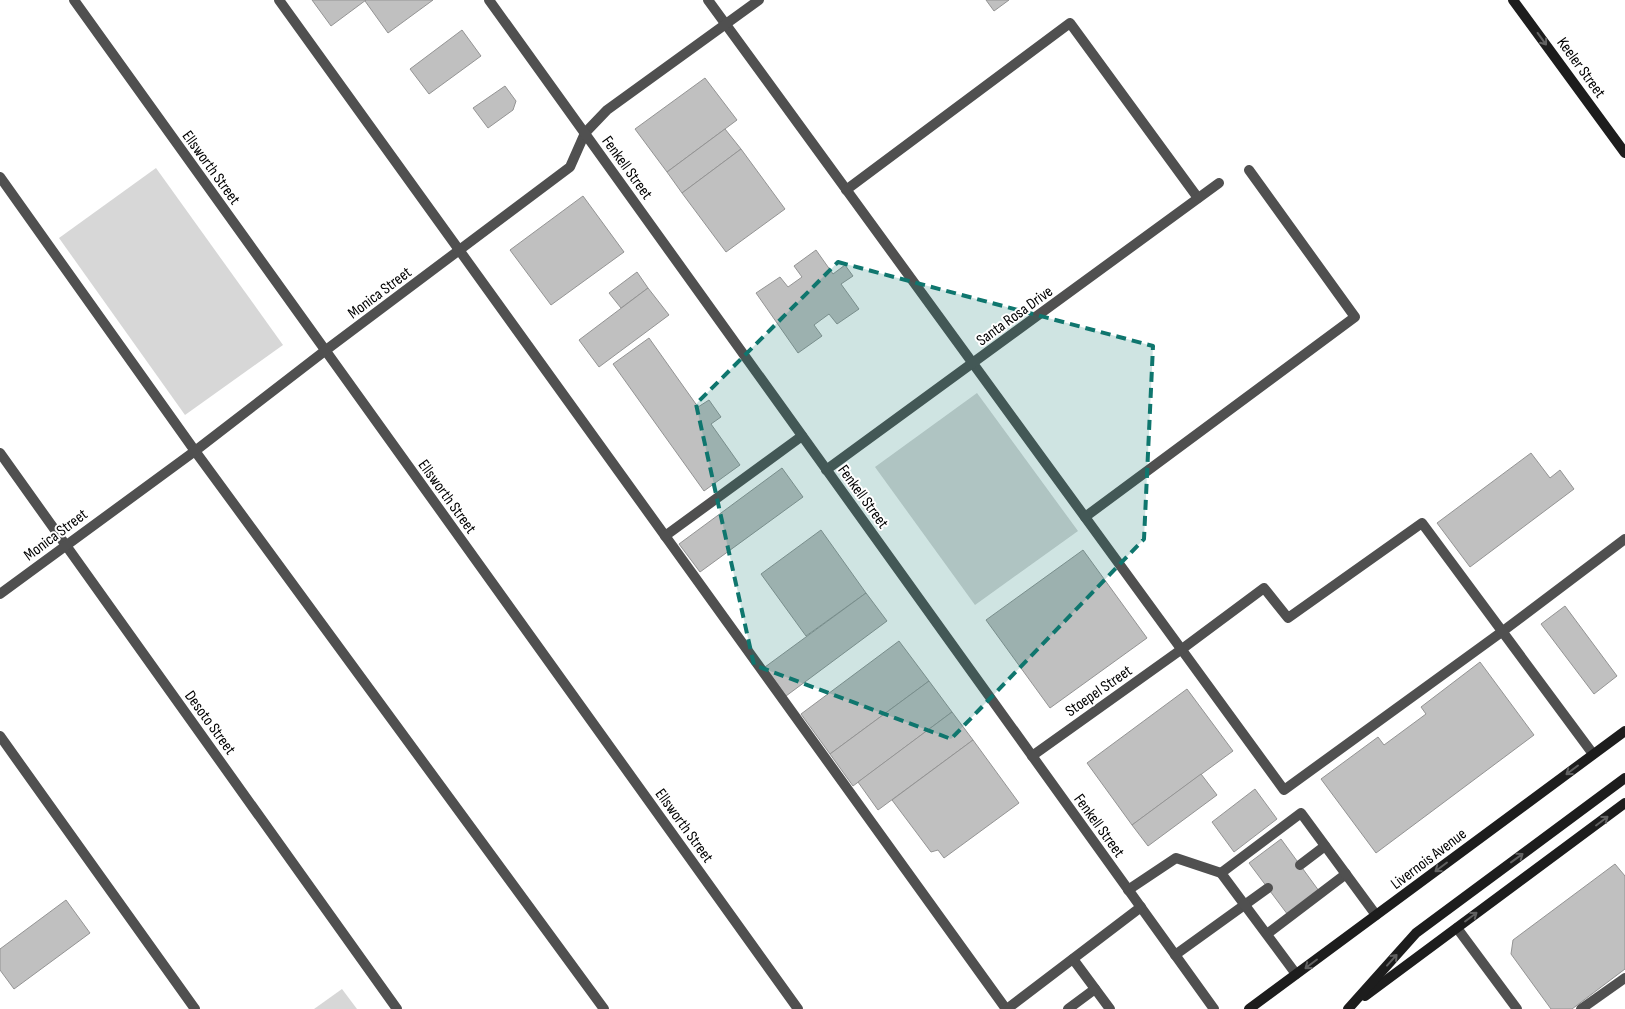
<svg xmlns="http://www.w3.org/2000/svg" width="1625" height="1009" viewBox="0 0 1625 1009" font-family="'Sofia Sans Condensed',sans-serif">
<rect width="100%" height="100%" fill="#fff"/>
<!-- green -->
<g fill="#d7d7d7">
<polygon points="156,168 283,345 185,415 59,238"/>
<polygon points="977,393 1078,531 975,605 875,467"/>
<polygon points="342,989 357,1009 314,1009"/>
</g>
<!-- building -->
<g fill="#c0c0c0" stroke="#949494">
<polygon points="312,0 366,0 331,26"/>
<polygon points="366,0 433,0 388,33 365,1"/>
<polygon points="986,0 1009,0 994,11"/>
<polygon points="462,30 481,56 429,94 410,69"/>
<polygon points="705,78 737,120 667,172 635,129"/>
<polygon points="505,86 516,101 513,110 488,128 473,108"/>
<polygon points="725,129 741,149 682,193 667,172"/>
<polygon points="741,149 785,209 726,252 682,193"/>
<polygon points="583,196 624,252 551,305 510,250"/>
<polygon points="816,250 833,274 845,265 853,276 841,284 859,309 837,324 829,314 814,325 822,336 798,353 756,293 780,277 788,287 802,277 794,266"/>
<polygon points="637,272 648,288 621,308 609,293"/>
<polygon points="648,288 669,315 599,367 579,340"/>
<polygon points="649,338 698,407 709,400 721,417 711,424 740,465 704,491 613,364"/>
<polygon points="1531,453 1550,478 1560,470 1574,489 1470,567 1437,523"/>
<polygon points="782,468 803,497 700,572 679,544"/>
<polygon points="821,530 866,593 806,636 761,574"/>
<polygon points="1083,550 1147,638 1050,708 986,620"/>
<polygon points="866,593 887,621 786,696 765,667"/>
<polygon points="1565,606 1617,676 1594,694 1541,624"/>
<polygon points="899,641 929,681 830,754 801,714"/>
<polygon points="1480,662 1534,735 1376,853 1321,779 1378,737 1384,745 1426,714 1421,707"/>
<polygon points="929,681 952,712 853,786 830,754"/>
<polygon points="1187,689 1233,751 1132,825 1087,763"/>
<polygon points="952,712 973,740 878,810 858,782"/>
<polygon points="973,740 1019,803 944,858 938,850 931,852 892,800"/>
<polygon points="1201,774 1217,795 1148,846 1132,825"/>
<polygon points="1255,789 1277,819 1234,852 1212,822"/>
<polygon points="1281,839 1319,891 1288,915 1249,863"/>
<polygon points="1615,864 1625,876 1625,969 1572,1009 1551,1009 1511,954 1513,940"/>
<polygon points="66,900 90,933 14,989 0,970 0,949"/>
</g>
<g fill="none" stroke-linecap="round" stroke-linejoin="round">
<!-- service -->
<g stroke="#505050" stroke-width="10">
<polyline points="279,0 1006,1009"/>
<polyline points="708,0 1284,790 1503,631 1625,539"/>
<polyline points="0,177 195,451 604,1009"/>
<polyline points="846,190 1070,23 1198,198"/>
<polyline points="1085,517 1355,317 1249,170"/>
<polyline points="665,536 802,436"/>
<polyline points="1182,649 1264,588 1288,618 1422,523 1593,754"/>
<polyline points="0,736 195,1009"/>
<polyline points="1300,865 1325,846"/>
<polyline points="1128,890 1176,858 1221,873"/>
<polyline points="1457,928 1517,1009"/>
<polyline points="1267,934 1346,874"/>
<polyline points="1175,955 1268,888"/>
<polyline points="1073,959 1110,1009"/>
<polyline points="1296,974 1221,873 1301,813 1376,915"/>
<polyline points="1007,1009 1141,907"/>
<polyline points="1068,1009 1095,989"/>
<polyline points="1581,1009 1625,978"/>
</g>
<!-- minor -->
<g stroke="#505050" stroke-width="10">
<polyline points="74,0 798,1009"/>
<polyline points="0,453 397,1009"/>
<polyline points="826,470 1219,183"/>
<polyline points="0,594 195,451 326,350 570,167 585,133 607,110 759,0"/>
<polyline points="1032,756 1182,649"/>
</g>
<!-- tertiary -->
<polyline stroke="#505050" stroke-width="10" points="489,0 1214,1009"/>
<!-- secondary -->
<g stroke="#1d1d1d" stroke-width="10">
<polyline points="1513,0 1625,153"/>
<polyline points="1365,996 1625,803"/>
<polyline points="1249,1009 1625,731"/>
<polyline points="1348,1009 1416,933 1625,778"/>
</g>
</g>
<!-- one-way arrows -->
<defs><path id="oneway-shaft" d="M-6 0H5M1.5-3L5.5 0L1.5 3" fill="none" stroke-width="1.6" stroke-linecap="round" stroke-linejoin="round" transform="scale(1.25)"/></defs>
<g stroke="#616161">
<use href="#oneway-shaft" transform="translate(1542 39) rotate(54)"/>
<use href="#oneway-shaft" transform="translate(1572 770) rotate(143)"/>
<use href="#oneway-shaft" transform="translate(1602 821) rotate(-37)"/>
<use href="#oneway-shaft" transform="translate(1517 858) rotate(-36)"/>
<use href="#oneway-shaft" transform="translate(1441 867) rotate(143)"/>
<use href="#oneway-shaft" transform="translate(1471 917) rotate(-37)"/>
<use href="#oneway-shaft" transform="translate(1392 960) rotate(-48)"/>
<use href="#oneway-shaft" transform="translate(1311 964) rotate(143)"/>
</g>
<!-- marked area -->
<path fill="#0f766e" fill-opacity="0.2" stroke="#0f766e" stroke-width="4" stroke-dasharray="10 6" stroke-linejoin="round" d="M838,262L1153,346L1144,539L951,739L754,665L696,404Z"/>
<g text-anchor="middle" stroke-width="4" stroke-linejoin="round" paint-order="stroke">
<!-- street labels -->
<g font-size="16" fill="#000" stroke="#fff">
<text transform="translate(1582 67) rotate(54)" y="6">Keeler Street</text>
<text transform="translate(212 167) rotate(54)" y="6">Ellsworth Street</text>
<text transform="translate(628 167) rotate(54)" y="6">Fenkell Street</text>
<text transform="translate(379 292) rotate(-37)" y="6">Monica Street</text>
<text transform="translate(1014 315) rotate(-36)" y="6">Santa Rosa Drive</text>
<text transform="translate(448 496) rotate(54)" y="6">Ellsworth Street</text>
<text transform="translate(864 496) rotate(54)" y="6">Fenkell Street</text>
<text transform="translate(55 534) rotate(-37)" y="6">Monica Street</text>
<text transform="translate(1098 690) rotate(-35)" y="6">Stoepel Street</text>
<text transform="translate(211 722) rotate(54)" y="6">Desoto Street</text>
<text transform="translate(685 825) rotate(54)" y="6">Ellsworth Street</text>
<text transform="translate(1100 825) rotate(54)" y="6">Fenkell Street</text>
<text transform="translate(1428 858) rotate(-37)" y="6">Livernois Avenue</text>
</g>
</g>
</svg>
